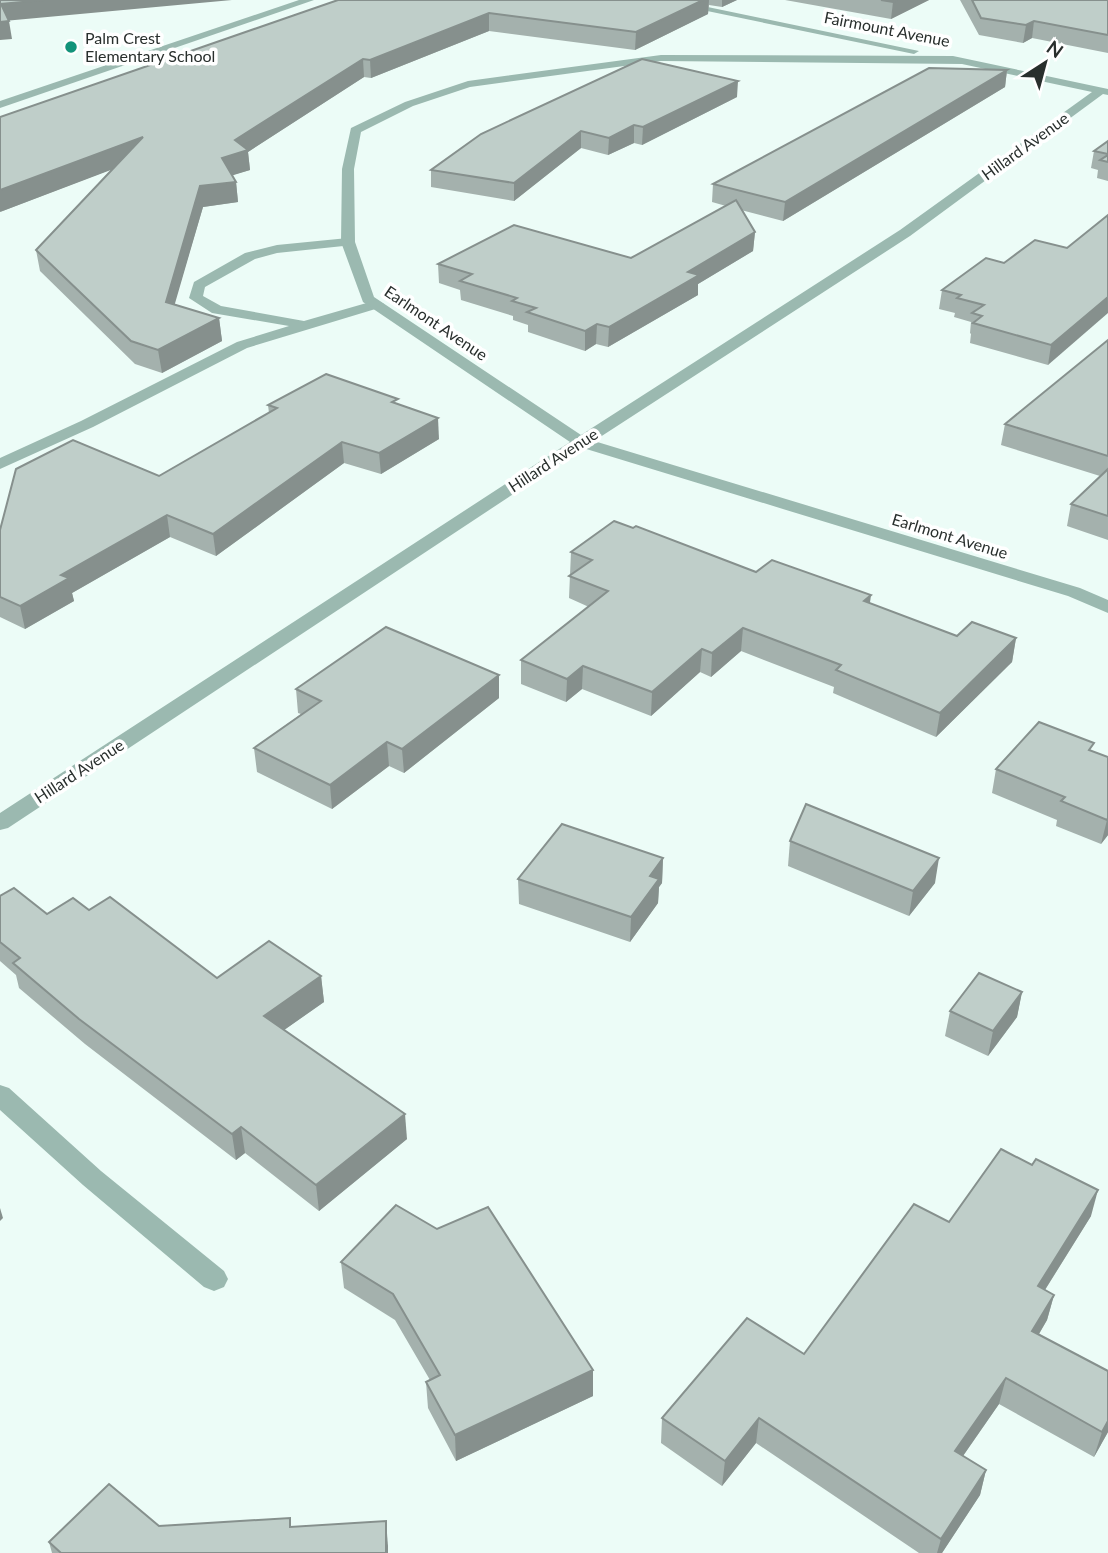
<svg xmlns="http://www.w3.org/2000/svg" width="1108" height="1553" viewBox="0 0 1108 1553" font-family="Lato,sans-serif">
<rect width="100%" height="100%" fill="#ecfcf7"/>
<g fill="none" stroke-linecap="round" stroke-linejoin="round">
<!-- service -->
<g fill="#9bb9b0" fill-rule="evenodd">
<polygon points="348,238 353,239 353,245 277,253 255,259 205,287 203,296 221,306 304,321 377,300 384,304 382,307 247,348 93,427 0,469 0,458 81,421 237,342 289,326 212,313 189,298 194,282 245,253 277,245"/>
<polygon points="0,1085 9,1088 101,1171 224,1271 228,1279 224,1287 214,1291 204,1287 83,1185 0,1110"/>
</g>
<!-- minor -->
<g fill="#9bb9b0" fill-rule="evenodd">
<polygon points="654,0 674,0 919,51 914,54"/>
<path d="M661,55L953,56L1108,89V95L1103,94L910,236L594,441L1080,588L1108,600V613L1068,596L583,448L8,828L0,830V813L570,442L363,302L341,242L342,169L351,128L405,102L468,81ZM661,61L962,64L1092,92L900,230L581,435L374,297L355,242L354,169L361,132L413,106L470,87Z"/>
</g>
<!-- tertiary -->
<polygon fill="#9bb9b0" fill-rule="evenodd" points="299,0 314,0 0,108 0,101"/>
</g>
<!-- wall -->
<g fill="#a4b1ad">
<polygon points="338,0 737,0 722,7 709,5 708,14 635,50 489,31 371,78 364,77 248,152 250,170 232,175 236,182 238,202 203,207 174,304 219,318 222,341 162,373 135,364 40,271 36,250 112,169 0,212"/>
<polygon points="785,0 929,0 891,19"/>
<polygon points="960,0 1108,0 1108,53 1032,38 1023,43 979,35"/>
<polygon points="1007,70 1005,87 783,221 741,210 755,232 753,251 698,284 698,295 608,347 596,344 585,351 528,332 528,325 513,320 513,316 461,300 460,290 439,283 438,264 631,258 726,206 712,202 713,184"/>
<polygon points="737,97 642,145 634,143 608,155 581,148 514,201 431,187 431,170 481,134"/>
<polygon points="1108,141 1108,181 1097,178 1098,170 1091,168 1094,151"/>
<polygon points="1108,215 1048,365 970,343 971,334 970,333 971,322 954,317 955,313 939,309 942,290 1004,263 1067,248"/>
<polygon points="1108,340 1108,540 1067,526 1071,504 1100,476 1001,445 1005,424"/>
<polygon points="398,404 439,439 381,474 344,463 216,556 170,537 72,593 74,601 25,629 0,617 0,530 159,476 269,413 268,405"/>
<polygon points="571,552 756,572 870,604 957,636 1016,638 1012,662 936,737 833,693 834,687 741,651 711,677 700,672 651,716 582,689 566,702 521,684 521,660 589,607 569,598"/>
<polygon points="296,689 499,698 404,773 389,766 332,809 257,772 254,748 301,714 298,713"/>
<polygon points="1092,751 1108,757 1108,835 1101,844 1056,826 1057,820 992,793 996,769"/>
<polygon points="790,841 935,883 909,916 788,866"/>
<polygon points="663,858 662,883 659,887 658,903 630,942 519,904 518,879"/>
<polygon points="0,896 47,914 89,910 217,978 321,976 324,1002 284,1030 407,1139 319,1211 245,1153 236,1160 85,1044 19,988 16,975 0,961"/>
<polygon points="1022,992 1017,1017 988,1056 945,1036 950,1011"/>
<polygon points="1091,1216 1045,1290 1054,1295 1047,1320 1039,1334 1108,1432 1094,1457 999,1404 963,1456 986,1470 980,1495 942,1553 919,1553 756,1443 722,1486 661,1443 662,1418 804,1354 949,1222"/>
<polygon points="341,1262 593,1396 456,1461 428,1408 426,1382 430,1380 395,1320 344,1288"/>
<polygon points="159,1526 292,1527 388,1546 388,1553 52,1553 49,1542"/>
</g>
<!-- shaded-wall -->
<g fill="#86908d">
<polygon points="44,0 232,0 4,21 1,4"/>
<polygon points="703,0 709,0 708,14 635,50 636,32"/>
<polygon points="722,0 737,0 722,7"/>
<polygon points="897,0 929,0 891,19 893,2"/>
<polygon points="489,13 489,31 371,78 370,60"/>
<polygon points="9,21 12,39 0,40 0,22"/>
<polygon points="1034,21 1032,38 1023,43 1026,25"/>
<polygon points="363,59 364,77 248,152 250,170 224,178 222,158 235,140"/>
<polygon points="1007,70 1005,87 783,221 785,202"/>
<polygon points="738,81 737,97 642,145 643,127"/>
<polygon points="634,125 634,143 608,155 609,138"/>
<polygon points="581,131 581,148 514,201 514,183"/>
<polygon points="143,137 145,157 0,212 0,190"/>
<polygon points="236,182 238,202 203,207 169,324 166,302 200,186"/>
<polygon points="755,232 753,251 698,284 698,295 608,347 609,327 688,272"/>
<polygon points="1108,297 1108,313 1048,365 1051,345"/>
<polygon points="219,318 222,341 162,373 158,350"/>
<polygon points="597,324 596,344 585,351 585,331"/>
<polygon points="438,418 439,439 381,474 379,453"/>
<polygon points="342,442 344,463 216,556 213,534"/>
<polygon points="167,515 170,537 72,593 74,601 25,629 20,606 61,575"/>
<polygon points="871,595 868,618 864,601"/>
<polygon points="743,628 741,651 711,677 712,653"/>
<polygon points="1016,638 1012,662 936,737 940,713"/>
<polygon points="702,649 700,672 651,716 652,692"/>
<polygon points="583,666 582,689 566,702 567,679"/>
<polygon points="499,675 499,698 404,773 402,749"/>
<polygon points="387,742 389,766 332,809 330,785"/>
<polygon points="1108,818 1108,835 1101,844 1107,820"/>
<polygon points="663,858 662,883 659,887 658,903 630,942 631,917 650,876"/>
<polygon points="939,858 935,883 909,916 913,891"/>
<polygon points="321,976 324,1002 267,1042 264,1016"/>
<polygon points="1022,992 1017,1017 988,1056 993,1031"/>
<polygon points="405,1114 407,1139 319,1211 316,1185"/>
<polygon points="241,1127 245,1153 236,1160 232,1134"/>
<polygon points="1098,1190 1091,1216 1031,1312 1038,1286"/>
<polygon points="0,1208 3,1218 0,1221"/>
<polygon points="1054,1295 1047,1320 1026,1356 1032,1331"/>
<polygon points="593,1370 593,1396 456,1461 455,1435"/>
<polygon points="1006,1378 999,1404 949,1476 955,1451"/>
<polygon points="759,1418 756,1443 722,1486 725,1461"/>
<polygon points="1108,1421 1108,1432 1094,1457 1102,1432"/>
<polygon points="986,1470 980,1495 942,1553 937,1553 941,1539"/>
<polygon points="386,1521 388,1546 388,1553 386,1553"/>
</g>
<!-- building -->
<g fill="#bfcec9" stroke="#86908d" stroke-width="2">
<polygon points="0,0 44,0 1,4 9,21 0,22"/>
<polygon points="338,0 703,0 636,32 489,13 370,60 363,59 235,140 248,150 222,158 236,182 200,186 166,302 219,318 158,350 131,341 36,250 143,137 0,190 0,117"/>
<polygon points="881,0 897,0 893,2"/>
<polygon points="972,0 1108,0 1108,35 1034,21 1026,25 981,18"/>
<polygon points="642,59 738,81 643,127 634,125 609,138 581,131 514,183 431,170 481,134"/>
<polygon points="929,68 1007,70 785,202 713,184"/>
<polygon points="1108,141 1108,154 1094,151"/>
<polygon points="1108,155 1108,162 1100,160"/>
<polygon points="736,200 755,232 688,272 699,275 609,327 597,324 585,331 527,312 536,308 512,301 517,298 460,281 472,274 438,264 514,225 631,258"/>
<polygon points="1108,215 1108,297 1051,345 973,323 982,316 972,313 984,305 957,298 961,295 942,290 986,258 1004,263 1035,240 1067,248"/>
<polygon points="1108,340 1108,456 1005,424"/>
<polygon points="326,374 398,399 392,402 438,418 379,453 342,442 213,534 167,515 61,575 69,578 20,606 0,597 0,530 16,469 73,440 159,476 277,408 268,405"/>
<polygon points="1108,469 1108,516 1071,504"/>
<polygon points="614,521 633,528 636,526 756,572 772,560 871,595 864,601 957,636 972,622 1016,638 940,713 836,670 841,665 743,628 712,653 702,649 652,692 583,666 567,679 521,660 608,591 569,576 592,560 571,552"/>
<polygon points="386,627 499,675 402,749 387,742 330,785 254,748 321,701 296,689"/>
<polygon points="1039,722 1094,743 1089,750 1108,757 1108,818 1107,820 1061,801 1065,797 996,769"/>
<polygon points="806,804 939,858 913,891 790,841"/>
<polygon points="562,824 663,858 650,876 659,879 631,917 518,879"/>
<polygon points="14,888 47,914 73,898 89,910 110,897 217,978 269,941 321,976 264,1016 405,1114 316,1185 241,1127 232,1134 79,1019 13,963 20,958 0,942 0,896"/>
<polygon points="979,973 1022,992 993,1031 950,1011"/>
<polygon points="1001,1149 1032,1165 1036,1159 1098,1190 1038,1286 1054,1295 1032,1331 1108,1371 1108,1421 1102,1432 1006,1378 955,1451 986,1470 941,1539 759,1418 725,1461 662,1418 747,1318 804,1354 914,1204 949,1222"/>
<polygon points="396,1205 437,1229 488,1207 593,1370 455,1435 426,1382 440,1375 393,1294 341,1262"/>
<polygon points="109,1484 159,1526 290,1518 290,1527 386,1521 386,1553 61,1553 49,1542"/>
</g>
<!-- markers -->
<circle fill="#13937a" stroke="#fff" stroke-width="2.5" cx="71" cy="47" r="7"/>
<g text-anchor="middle" stroke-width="7" stroke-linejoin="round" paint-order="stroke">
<!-- far-street labels -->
<g font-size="16" fill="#292f2d" stroke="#fff">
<text transform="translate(887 29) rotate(11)" y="6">Fairmount Avenue</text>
<text transform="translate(1025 146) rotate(-36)" y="6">Hillard Avenue</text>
<text transform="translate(436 323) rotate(34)" y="6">Earlmont Avenue</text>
<text transform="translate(553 460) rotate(-33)" y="6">Hillard Avenue</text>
<text transform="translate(950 536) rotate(17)" y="6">Earlmont Avenue</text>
<text transform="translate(79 771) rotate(-33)" y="6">Hillard Avenue</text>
</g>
<!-- far-poi labels -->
<g font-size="16" fill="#292f2d" stroke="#fff" text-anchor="start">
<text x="85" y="44">Palm Crest<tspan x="85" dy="18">Elementary School</tspan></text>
</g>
</g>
<!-- north arrow -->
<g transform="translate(1045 63) rotate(36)" stroke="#ffffff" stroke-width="5" paint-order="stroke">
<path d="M0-5L12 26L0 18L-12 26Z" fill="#292f2d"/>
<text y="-10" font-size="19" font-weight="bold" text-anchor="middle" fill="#292f2d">N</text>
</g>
</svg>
